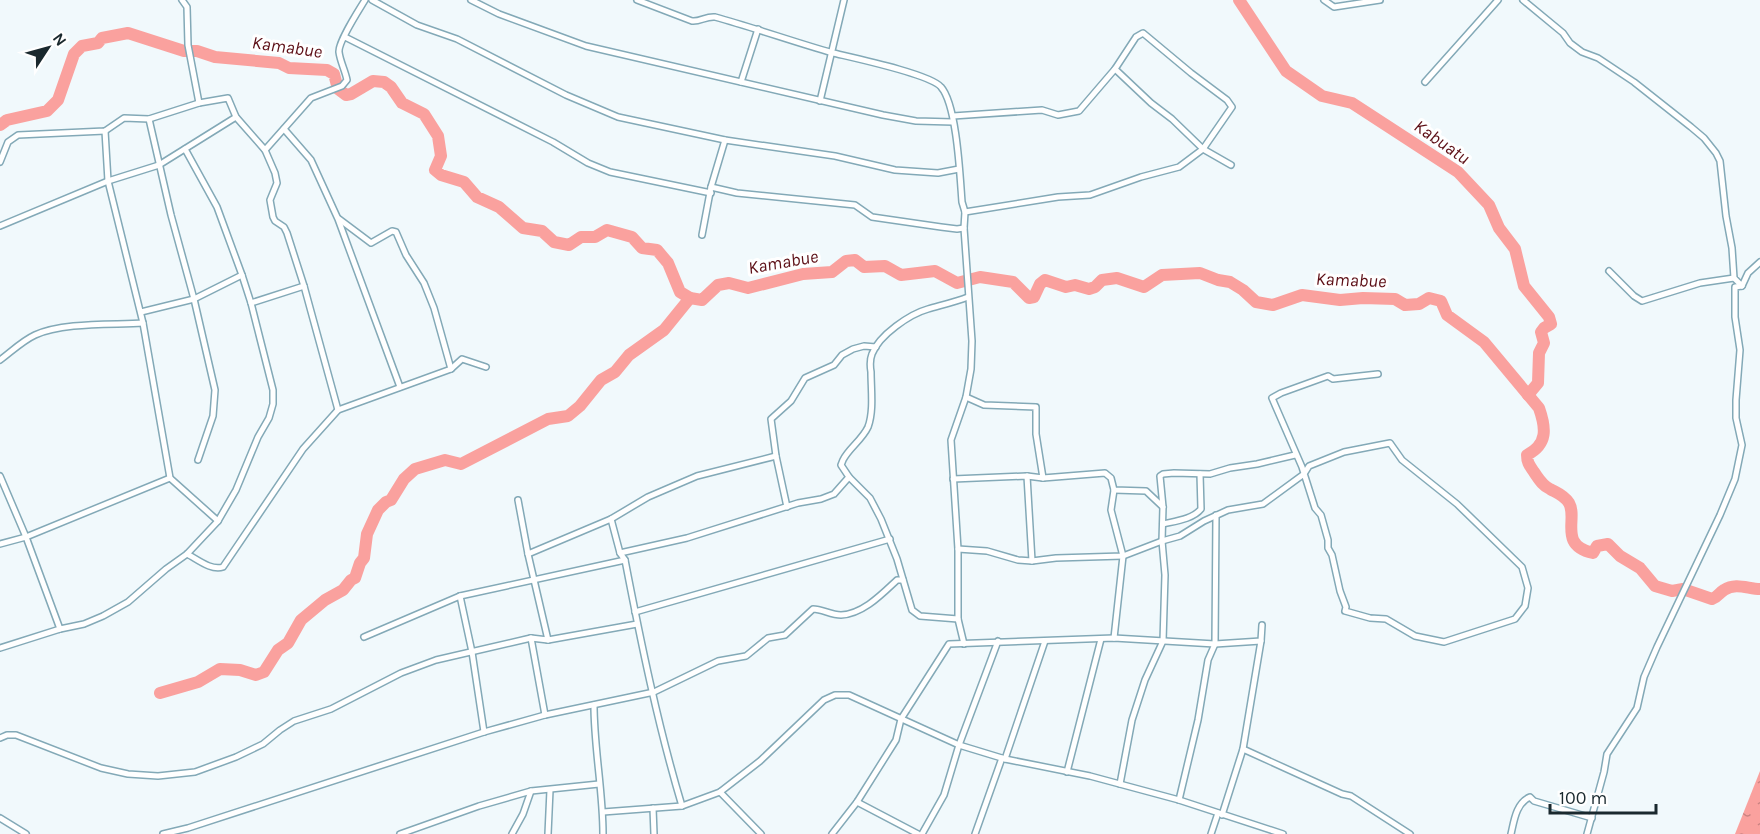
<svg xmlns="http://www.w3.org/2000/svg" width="1760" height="834" font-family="Karla,sans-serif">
  <defs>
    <pattern id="water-ripples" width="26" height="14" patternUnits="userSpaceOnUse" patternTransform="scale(1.5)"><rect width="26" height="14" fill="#faa19e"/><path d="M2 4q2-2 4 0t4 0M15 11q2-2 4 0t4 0" fill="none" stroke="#ca8381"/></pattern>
  </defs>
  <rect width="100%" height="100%" fill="#f1f9fc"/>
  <path fill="url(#water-ripples)" d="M 1760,771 L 1760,834 L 1735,834 Z"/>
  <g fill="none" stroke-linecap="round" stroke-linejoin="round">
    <g stroke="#faa19e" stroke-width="12">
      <path d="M 1239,0 L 1286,71 L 1322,96 L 1352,103 L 1458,172 L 1489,205 L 1499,228 L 1515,249 L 1524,286 L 1549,317 L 1551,324 L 1544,328 L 1541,332 L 1544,343 L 1539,353 L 1538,383 L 1528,395"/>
      <path d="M 0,125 L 7,120 L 47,111 L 58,100 L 74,54 L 82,46 L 98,43 L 102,38 L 128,33 L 184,51 L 197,51 L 215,57 L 279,63 L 289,68 L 327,70 L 334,74 L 338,89 L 346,95 L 351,94 L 373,81 L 384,82 L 391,87 L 402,103 L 424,114 L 438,136 L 441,156 L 435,170 L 441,175 L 464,182 L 477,197 L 499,207 L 523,228 L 542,231 L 554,242 L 569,245 L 581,237 L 595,237 L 607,230 L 632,237 L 642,248 L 657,250 L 668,263 L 680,292 L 690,298 L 702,300 L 718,285 L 729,283 L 748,288 L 803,274 L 832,272 L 846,261 L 855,260 L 864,267 L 885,266 L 901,275 L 935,271 L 957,283 L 980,277 L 1013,282 L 1029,298 L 1034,297 L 1040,284 L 1045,280 L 1066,287 L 1075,285 L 1089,289 L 1095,287 L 1102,280 L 1117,278 L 1144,287 L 1162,275 L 1200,273 L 1218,280 L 1230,282 L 1243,290 L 1256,302 L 1273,305 L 1302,295 L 1340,300 L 1363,298 L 1395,299 L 1405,305 L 1419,304 L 1429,298 L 1441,301 L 1447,315 L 1484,342 L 1539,408 C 1546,428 1548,444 1527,455 C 1527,463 1530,466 1534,472 C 1539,479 1542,485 1550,489 C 1557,493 1564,495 1569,503 C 1578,519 1558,545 1593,553 L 1597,546 L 1608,544 L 1620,556 L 1640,568 L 1655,586 L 1672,591 L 1683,589 L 1712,599 C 1718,597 1719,593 1724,590 C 1736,582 1748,589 1760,589"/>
      <path d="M 160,693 L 198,682 L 220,669 L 240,670 L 256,675 L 264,672 L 278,650 L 288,643 L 301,620 L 325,600 L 343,590 L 351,580 L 355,578 L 360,563 L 364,558 L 367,534 L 378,510 L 386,502 L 391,500 L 404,479 L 415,469 L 445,460 L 461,464 L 548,419 L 568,416 L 580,406 L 601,380 L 615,372 L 629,355 L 664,330 L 690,298"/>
    </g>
    <g stroke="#83a9b7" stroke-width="8">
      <g id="street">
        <path d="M 182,0 L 187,7 L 188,45 L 199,103 L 228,98 L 236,117 L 265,150 L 275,173 L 277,183 L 270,200 L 273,217 L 275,221 L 284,227 L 287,233 L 304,286 L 338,410"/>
        <path d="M 372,0 L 417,25 L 457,39 L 566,95 L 618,117 L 725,140 L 835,156 L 895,170 L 938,173 L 959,169"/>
        <path d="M 471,0 L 499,14 L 586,46 L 883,115 L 916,121 L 953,122"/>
        <path d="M 637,0 L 692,21 C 700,22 706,16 715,17 C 755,28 794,42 833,53 C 854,58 930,74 941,87 C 957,105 960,177 962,202 L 965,212 L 964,228 L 972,341 L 971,369 L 966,397 L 951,440 L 958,549 L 958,619 L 964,644"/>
        <path d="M 1324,0 L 1334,7 L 1380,0"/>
        <path d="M 1523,0 L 1563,33 L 1570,43 L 1582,52 L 1598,58 L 1634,82 L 1691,127 L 1704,138 L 1716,153 L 1720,161 L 1726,216 L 1732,248 L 1734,278 L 1742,286"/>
        <path d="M 345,37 L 553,142 L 588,163 L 610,172 L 711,193"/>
        <path d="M 1115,69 L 1151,103 L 1172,119 L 1203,149 L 1231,165"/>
        <path d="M 741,82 L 758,29"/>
        <path d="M 1425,82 L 1498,0"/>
        <path d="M 820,101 L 844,0"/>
        <path d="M 953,116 L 1042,110 L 1058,115 L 1079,111 L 1115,69 L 1136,37 L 1143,33 L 1191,73 L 1227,100 L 1232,107 L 1203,149 L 1179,167 L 1141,177 L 1090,195 L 1058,197 L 965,212"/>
        <path d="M 149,119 L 171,215 L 194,299 L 215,390 L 213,416 L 198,460"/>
        <path d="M 284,129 L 311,160 L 338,219 L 400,387"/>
        <path d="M 105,131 L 108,181 L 143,323 L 170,478 L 218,521"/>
        <path d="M 265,150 L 311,98 L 342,86 L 347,80 C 345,70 340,61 339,52 C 338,42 359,10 365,0"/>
        <path d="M 0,162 L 8,142 L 18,135 L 105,131 L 124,118 L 149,119 L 199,103"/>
        <path d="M 711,187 L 737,193 L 855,205 L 872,217 L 941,227 L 957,229 L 964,228"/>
        <path d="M 339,219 L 371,243 L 392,231 L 396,232 L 406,255 L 424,283 L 434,308 L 451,369"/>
        <path d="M 0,226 L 108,181 L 159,165 L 236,117"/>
        <path d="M 702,235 L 711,187 L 725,140"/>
        <path d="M 1609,271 L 1634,296 L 1642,301 L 1700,283 L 1734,278"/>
        <path d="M 251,303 L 304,286"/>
        <path d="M 141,312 L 194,299 L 242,275"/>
        <path d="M 0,360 C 11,352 22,341 35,335 C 63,322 112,325 143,323"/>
        <path d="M 966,397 L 984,405 L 1036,407 L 1036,434 L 1043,478"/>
        <path d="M 0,476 L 26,537 L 60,629"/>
        <path d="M 1027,476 L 1032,561"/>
        <path d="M 849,477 L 870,498 L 881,519 L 897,559 L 912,610 L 920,616 L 958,619"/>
        <path d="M 953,479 L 1027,476 L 1043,478 L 1105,473 L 1111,478 L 1114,490 L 1146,491 L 1163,507"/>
        <path d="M 1114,490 L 1111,510 L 1123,556 L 1114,638"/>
        <path d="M 518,500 L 528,554 L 548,640"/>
        <path d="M 787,507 L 776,456 L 771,419 L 791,401 L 805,378 L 834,365 L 842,355 L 853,349 L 864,346 L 876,347"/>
        <path d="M 611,519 L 620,553 L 625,560 C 641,643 658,726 682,806"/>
        <path d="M 1163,524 C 1176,521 1193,519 1201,509 L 1200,474"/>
        <path d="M 0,544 L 26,537 L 170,478"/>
        <path d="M 958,549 L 987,551 L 1018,560 L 1032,561 L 1056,558 L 1123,556 L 1162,541 L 1180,536 L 1204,521 L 1228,510 L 1263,504 L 1304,474 L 1309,466 L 1344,452 L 1390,443 L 1402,460 L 1457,504 L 1522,567 L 1528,588 L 1525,606 L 1515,619 L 1444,642 L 1415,636 L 1386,619 L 1370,618 L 1345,611 L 1346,607 L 1340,591 L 1332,555 L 1328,548 L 1328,540 L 1321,515 L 1315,508 L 1302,467 L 1272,398 L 1281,393 L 1328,376 L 1333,379 L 1378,374"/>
        <path d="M 620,553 L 687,538 L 798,503 L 821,499 L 834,494 L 849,477 L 841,465 L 843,460 C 849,448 862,440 868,427 C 874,411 871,389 871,372 C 870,366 870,359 872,354 C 879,335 910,314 928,309 C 942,305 955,302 968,297"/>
        <path d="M 187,554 C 197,559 211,571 223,567 L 303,449 L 338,410 L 451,369 L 462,359 L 486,367"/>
        <path d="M 528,554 L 611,519 L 648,497 L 697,476 L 776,456"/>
        <path d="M 460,596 L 472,652 L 484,732"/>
        <path d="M 635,612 L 890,539"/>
        <path d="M 364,637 L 460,596 L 625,560"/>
        <path d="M 531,638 L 545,715"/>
        <path d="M 0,648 L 60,629 L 84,624 L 103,616 L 128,602 L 166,569 L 187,554 L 218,521 L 236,490 L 258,437 L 269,418 L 273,404 L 273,390 L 251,303 L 242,275 L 217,207 L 185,149"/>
        <path d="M 594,705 C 594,748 603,791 603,834"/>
        <path d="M 0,738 L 7,735 L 16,735 L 101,768 L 128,774 L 158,776 L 195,772 L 236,757 L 263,744 L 280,730 L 294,721 L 331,709 L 401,673 L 436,660 L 531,638 L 548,640 L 637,624"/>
        <path d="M 1243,749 L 1342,794 L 1351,796 L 1410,834"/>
        <path d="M 1005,759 L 1045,641"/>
        <path d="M 1067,772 L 1101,639"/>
        <path d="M 1120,784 L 1132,720 L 1145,680 L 1163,641 L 1165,575 L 1162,541 L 1163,507 L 1160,476 L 1163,474 L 1174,473 L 1210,474 L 1230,468 L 1257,464 L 1295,455"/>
        <path d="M 720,792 L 761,834"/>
        <path d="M 1179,800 L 1198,720 L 1208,660 L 1215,644 L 1216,515"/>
        <path d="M 857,802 L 918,834"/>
        <path d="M 653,808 L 654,834"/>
        <path d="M 603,812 L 682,806 L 720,792 L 760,761 L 824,700 L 835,695 L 849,695 L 959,745 L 1005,759 L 1090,776 L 1179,800 L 1283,834"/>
        <path d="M 1222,815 L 1243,749 L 1261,641"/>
        <path d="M 0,818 L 26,834"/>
        <path d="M 163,834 L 188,828 L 484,732 L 545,715 L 654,692 L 718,661 L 746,656 L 768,638 L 785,635 L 813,609 C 822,609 831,615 841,615 C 863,614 882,594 897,580 L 903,580"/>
        <path d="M 400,834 L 479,806 L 531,791 L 599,784"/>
        <path d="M 512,834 L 523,814 L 531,791"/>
        <path d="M 548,834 L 550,790"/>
        <path d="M 832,834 L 857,802 L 896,740 L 901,719 L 949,644 L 1114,638 L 1215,644 L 1261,641 L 1262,625"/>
        <path d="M 922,834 L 944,795 L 959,745 L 998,641"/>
        <path d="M 975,834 L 1002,758"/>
        <path d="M 1211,834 L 1218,813"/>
        <path d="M 1511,834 C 1514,821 1516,803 1530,797 L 1534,801 L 1592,818"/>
        <path d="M 1587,834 L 1604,772 L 1607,754 L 1637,708 L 1644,677 L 1657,647 L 1720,515 L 1735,479 L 1742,445 L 1736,418 L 1736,400 L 1740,350 L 1735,317 L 1735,287 L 1742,286 L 1748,273 L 1760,262"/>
      </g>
    </g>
    <use href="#street" stroke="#fff" stroke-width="5"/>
  </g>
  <g text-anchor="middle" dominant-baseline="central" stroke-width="6" stroke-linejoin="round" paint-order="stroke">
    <g font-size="18" font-style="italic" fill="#5c0e15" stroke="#fff">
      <text transform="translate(287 47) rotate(8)">Kamabue</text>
      <text transform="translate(1442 142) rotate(35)">Kabuatu</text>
      <text transform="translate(783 262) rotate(-10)">Kamabue</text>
      <text transform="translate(1351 280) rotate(2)">Kamabue</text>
    </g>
  </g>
  <g transform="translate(48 48) rotate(54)" stroke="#ffffff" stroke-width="4.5" paint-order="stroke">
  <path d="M0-4.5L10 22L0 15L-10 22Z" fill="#1a292e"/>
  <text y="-9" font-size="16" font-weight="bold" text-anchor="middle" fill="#1a292e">N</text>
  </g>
  <path d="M1550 804v9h106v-9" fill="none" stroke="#1a292e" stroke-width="3"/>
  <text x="1559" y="804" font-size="18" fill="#1a292e" stroke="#ffffff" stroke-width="4.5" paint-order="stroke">100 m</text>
</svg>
